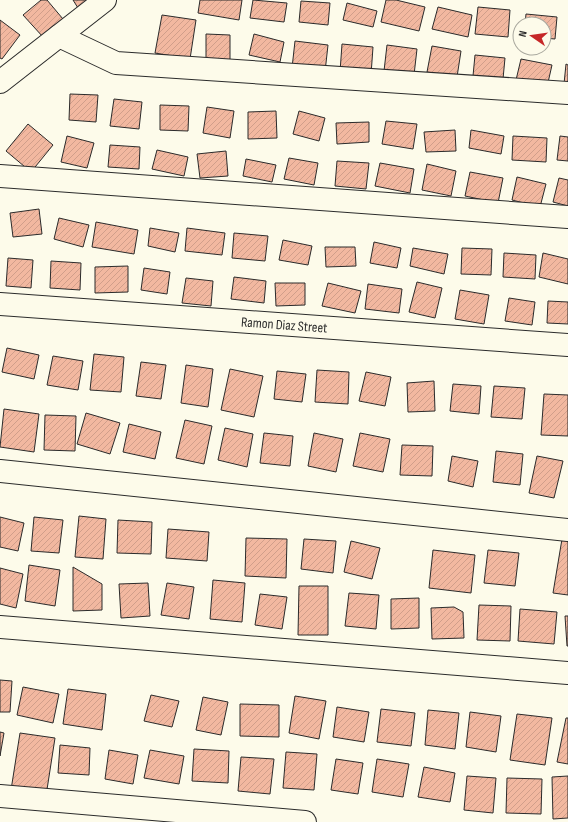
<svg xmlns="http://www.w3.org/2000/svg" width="568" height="822" font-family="'Sofia Sans Condensed',sans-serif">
  <defs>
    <pattern id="building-hatch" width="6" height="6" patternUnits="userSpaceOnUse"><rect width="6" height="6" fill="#f2b8a0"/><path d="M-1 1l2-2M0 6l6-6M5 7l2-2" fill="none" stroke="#d09e8a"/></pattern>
  </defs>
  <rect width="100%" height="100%" fill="#fdfbea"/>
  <g fill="url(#building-hatch)" stroke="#2b2b2b">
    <path d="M 41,0 L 47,0 L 63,19 L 43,37 L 23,15 Z"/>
    <path d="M 73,0 L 88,0 L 78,8 Z"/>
    <path d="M 200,0 L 242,0 L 239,20 L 198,13 Z"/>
    <path d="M 253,0 L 287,3 L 284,22 L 250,18 Z"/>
    <path d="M 386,0 L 396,0 L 425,7 L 419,31 L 381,22 Z"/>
    <path d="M 301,1 L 330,3 L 328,25 L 299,22 Z"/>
    <path d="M 347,3 L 377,11 L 373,27 L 343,20 Z"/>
    <path d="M 438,7 L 472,15 L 468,37 L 432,29 Z"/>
    <path d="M 478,7 L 510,10 L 508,37 L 475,34 Z"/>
    <path d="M 526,14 L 557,17 L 555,39 L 544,38 L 544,24 L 525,24 Z"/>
    <path d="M 162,15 L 196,20 L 190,59 L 155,53 Z"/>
    <path d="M 0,20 L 20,35 L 2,59 L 0,58 Z"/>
    <path d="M 206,34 L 230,35 L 230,61 L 206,61 Z"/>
    <path d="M 254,34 L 284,42 L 280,62 L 249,55 Z"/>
    <path d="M 295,41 L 328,45 L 325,72 L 292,68 Z"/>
    <path d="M 342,44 L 373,47 L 371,75 L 340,72 Z"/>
    <path d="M 387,45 L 417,49 L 414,75 L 384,71 Z"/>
    <path d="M 432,46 L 461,51 L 457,77 L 427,72 Z"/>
    <path d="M 475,55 L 505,58 L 503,79 L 473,76 Z"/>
    <path d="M 521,59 L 552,65 L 547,87 L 516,80 Z"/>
    <path d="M 566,64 L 568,65 L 568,84 L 564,84 Z"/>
    <path d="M 70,94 L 98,95 L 96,122 L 69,120 Z"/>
    <path d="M 114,99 L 142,102 L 139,129 L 110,126 Z"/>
    <path d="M 160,105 L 189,106 L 188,131 L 160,130 Z"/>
    <path d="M 207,107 L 234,111 L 230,138 L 203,133 Z"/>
    <path d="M 276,111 L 277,138 L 248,139 L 248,112 Z"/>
    <path d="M 299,111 L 325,118 L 319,141 L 293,134 Z"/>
    <path d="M 386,121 L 417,124 L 413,149 L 382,144 Z"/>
    <path d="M 369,122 L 369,142 L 337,144 L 336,123 Z"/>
    <path d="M 28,124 L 53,145 L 31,172 L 6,151 Z"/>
    <path d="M 455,130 L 456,151 L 426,152 L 424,132 Z"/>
    <path d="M 471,130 L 504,136 L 501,154 L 469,148 Z"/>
    <path d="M 67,136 L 94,143 L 87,168 L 61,162 Z"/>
    <path d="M 513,136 L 547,138 L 546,162 L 512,160 Z"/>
    <path d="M 560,136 L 568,137 L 568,161 L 557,160 Z"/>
    <path d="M 110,145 L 140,147 L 139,169 L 108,167 Z"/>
    <path d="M 157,150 L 188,157 L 184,176 L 152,169 Z"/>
    <path d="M 226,151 L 228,176 L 200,178 L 197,154 Z"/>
    <path d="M 289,158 L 318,163 L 314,185 L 284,179 Z"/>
    <path d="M 246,159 L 276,165 L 272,182 L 243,176 Z"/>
    <path d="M 337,161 L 369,163 L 366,189 L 335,186 Z"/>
    <path d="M 380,163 L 414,169 L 410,193 L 375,186 Z"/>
    <path d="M 427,164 L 456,171 L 451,196 L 422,190 Z"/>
    <path d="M 470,172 L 503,178 L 498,203 L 465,196 Z"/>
    <path d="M 517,177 L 546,184 L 540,207 L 512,200 Z"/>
    <path d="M 559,178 L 568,180 L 568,206 L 553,202 Z"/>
    <path d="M 39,209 L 42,234 L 13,237 L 10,213 Z"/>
    <path d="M 59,218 L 89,225 L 83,247 L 54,239 Z"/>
    <path d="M 96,222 L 138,230 L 134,254 L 92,247 Z"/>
    <path d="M 150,228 L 179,233 L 175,252 L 148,246 Z"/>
    <path d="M 187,228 L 225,233 L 222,255 L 185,251 Z"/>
    <path d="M 234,233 L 268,236 L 265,261 L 232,258 Z"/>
    <path d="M 283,240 L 312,246 L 308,265 L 279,260 Z"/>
    <path d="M 374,242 L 401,248 L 397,268 L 370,263 Z"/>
    <path d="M 325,247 L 355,247 L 356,266 L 326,267 Z"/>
    <path d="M 413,248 L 448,254 L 444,274 L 410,266 Z"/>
    <path d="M 462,248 L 492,249 L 491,275 L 461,274 Z"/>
    <path d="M 504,253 L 536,255 L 535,279 L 503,277 Z"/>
    <path d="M 543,253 L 568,259 L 568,284 L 539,277 Z"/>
    <path d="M 8,258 L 33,260 L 31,288 L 6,286 Z"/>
    <path d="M 51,261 L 81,263 L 80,290 L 50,288 Z"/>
    <path d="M 128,266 L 128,292 L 95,293 L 95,267 Z"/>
    <path d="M 144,268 L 170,272 L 167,294 L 141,290 Z"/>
    <path d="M 234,277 L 266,281 L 264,303 L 231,299 Z"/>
    <path d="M 186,278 L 213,281 L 211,306 L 182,303 Z"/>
    <path d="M 417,282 L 442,288 L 435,318 L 409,312 Z"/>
    <path d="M 275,283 L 305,283 L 305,305 L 276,306 Z"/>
    <path d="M 328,283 L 361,291 L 355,313 L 322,306 Z"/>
    <path d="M 368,284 L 402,289 L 399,313 L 365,309 Z"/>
    <path d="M 460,290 L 489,295 L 484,324 L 455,319 Z"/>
    <path d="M 509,298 L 535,302 L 532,325 L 505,321 Z"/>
    <path d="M 548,301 L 568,302 L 568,324 L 547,323 Z"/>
    <path d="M 7,348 L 39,355 L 34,379 L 2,372 Z"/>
    <path d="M 94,354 L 124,357 L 121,392 L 90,390 Z"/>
    <path d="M 53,356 L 83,361 L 78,390 L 47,385 Z"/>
    <path d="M 141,362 L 166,365 L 161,399 L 136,396 Z"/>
    <path d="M 186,365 L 213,369 L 208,407 L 181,403 Z"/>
    <path d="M 230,369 L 263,376 L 254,417 L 221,410 Z"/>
    <path d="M 317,370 L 349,372 L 348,404 L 315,402 Z"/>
    <path d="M 277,371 L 306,374 L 302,402 L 274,399 Z"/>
    <path d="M 366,372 L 391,377 L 385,406 L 359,401 Z"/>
    <path d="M 434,381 L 435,411 L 408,412 L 407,383 Z"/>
    <path d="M 453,384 L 481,386 L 479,414 L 450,411 Z"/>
    <path d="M 494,386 L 525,388 L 522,419 L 491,417 Z"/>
    <path d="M 544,394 L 568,395 L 568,436 L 541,435 Z"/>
    <path d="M 4,409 L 39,414 L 34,452 L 0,447 Z"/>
    <path d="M 86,413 L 120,423 L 110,454 L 77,444 Z"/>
    <path d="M 45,415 L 76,416 L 75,451 L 44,450 Z"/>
    <path d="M 185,420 L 212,426 L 204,464 L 176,458 Z"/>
    <path d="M 129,424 L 161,432 L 155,459 L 123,452 Z"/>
    <path d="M 225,428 L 253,434 L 247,467 L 218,460 Z"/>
    <path d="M 264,433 L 293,436 L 290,466 L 260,463 Z"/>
    <path d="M 314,433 L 343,439 L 336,472 L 308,466 Z"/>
    <path d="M 360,433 L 390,439 L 383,472 L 353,466 Z"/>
    <path d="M 402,445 L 433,446 L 432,476 L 400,475 Z"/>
    <path d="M 496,451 L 523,454 L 520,485 L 493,482 Z"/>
    <path d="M 452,456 L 478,461 L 473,487 L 448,481 Z"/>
    <path d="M 537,456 L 563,461 L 554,498 L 529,493 Z"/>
    <path d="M 79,516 L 106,519 L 103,559 L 75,557 Z"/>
    <path d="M 0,517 L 24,523 L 18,551 L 0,547 Z"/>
    <path d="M 34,517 L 63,520 L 59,553 L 31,551 Z"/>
    <path d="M 118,520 L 152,522 L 151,554 L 117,553 Z"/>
    <path d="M 168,529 L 209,532 L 207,561 L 166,558 Z"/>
    <path d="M 246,538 L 287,539 L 286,578 L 245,576 Z"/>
    <path d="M 304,539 L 336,541 L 333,573 L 301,569 Z"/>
    <path d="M 562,539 L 568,540 L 568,595 L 553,593 Z"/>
    <path d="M 351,541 L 380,548 L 372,579 L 344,572 Z"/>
    <path d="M 433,550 L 475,555 L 471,593 L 429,588 Z"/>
    <path d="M 488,550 L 519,553 L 515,586 L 484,583 Z"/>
    <path d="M 29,565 L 60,570 L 55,606 L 25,601 Z"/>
    <path d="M 73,567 L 102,584 L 102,610 L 73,611 Z"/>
    <path d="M 0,568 L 23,574 L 16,608 L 0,604 Z"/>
    <path d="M 213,580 L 245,583 L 242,622 L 210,619 Z"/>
    <path d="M 148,583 L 150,616 L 121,618 L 119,584 Z"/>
    <path d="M 167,583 L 194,587 L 189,619 L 161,615 Z"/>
    <path d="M 299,586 L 328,586 L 328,635 L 298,635 Z"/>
    <path d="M 349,593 L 379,595 L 376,629 L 345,626 Z"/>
    <path d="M 260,594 L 287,597 L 282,629 L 255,625 Z"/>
    <path d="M 419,598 L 419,628 L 391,629 L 391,599 Z"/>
    <path d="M 479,605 L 511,606 L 510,641 L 477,640 Z"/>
    <path d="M 454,607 L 463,612 L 464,638 L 432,639 L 431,608 Z"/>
    <path d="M 520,609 L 557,612 L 554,644 L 518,641 Z"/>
    <path d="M 565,616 L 568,616 L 568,646 L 567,646 Z"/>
    <path d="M 0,680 L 12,681 L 10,712 L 0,712 Z"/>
    <path d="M 23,687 L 59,694 L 53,723 L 17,715 Z"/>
    <path d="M 68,689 L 106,694 L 102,730 L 63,724 Z"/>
    <path d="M 151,695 L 179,701 L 172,727 L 144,721 Z"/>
    <path d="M 295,696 L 326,701 L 319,739 L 289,733 Z"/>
    <path d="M 203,697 L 228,702 L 221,735 L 196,730 Z"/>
    <path d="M 240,704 L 279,705 L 279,737 L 240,736 Z"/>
    <path d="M 337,707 L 369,712 L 364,742 L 333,737 Z"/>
    <path d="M 381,709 L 415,713 L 411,746 L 377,742 Z"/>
    <path d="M 428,710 L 459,713 L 455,749 L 425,745 Z"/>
    <path d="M 470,712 L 501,716 L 496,752 L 466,747 Z"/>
    <path d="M 517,714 L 552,718 L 545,765 L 510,760 Z"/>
    <path d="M 566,718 L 568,718 L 568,764 L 557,762 Z"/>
    <path d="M 0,732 L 4,733 L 0,756 Z"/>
    <path d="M 20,733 L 55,738 L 46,796 L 11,790 Z"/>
    <path d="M 60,745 L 90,748 L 89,775 L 58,773 Z"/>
    <path d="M 194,749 L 229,751 L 228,783 L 192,781 Z"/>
    <path d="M 109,750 L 138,755 L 133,784 L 105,779 Z"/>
    <path d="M 150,750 L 184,756 L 179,784 L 144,778 Z"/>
    <path d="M 286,752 L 317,754 L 314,790 L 283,788 Z"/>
    <path d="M 241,757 L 274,759 L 270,794 L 238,791 Z"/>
    <path d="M 336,759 L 363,763 L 358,794 L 331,790 Z"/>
    <path d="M 377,759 L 409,764 L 403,797 L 372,792 Z"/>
    <path d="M 424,767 L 455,773 L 450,802 L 418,797 Z"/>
    <path d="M 467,776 L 496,778 L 493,813 L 464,810 Z"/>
    <path d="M 568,776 L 568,818 L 553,819 L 552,777 Z"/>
    <path d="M 507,778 L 542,779 L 541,814 L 506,813 Z"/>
  </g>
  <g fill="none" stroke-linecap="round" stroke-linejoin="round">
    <g stroke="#2b2b2b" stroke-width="24">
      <g id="minor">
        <path d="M 59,36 L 116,63 L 568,93"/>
        <path d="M 0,82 L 105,0"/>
        <path d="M 0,176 L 568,217"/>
        <path d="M 0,471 L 568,530"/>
        <path d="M 0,627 L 568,673"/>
        <path d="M 0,796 L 305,822"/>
      </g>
    </g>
    <g stroke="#2b2b2b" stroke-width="24">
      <g id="tertiary">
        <path id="s1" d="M 0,304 L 568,345"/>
      </g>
    </g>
    <use href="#minor" stroke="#fdfbea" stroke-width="22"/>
    <use href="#tertiary" stroke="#fdfbea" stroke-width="22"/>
  </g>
  <g text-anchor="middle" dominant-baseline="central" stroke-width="3" stroke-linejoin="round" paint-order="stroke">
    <g font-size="14" fill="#2b2b2b" stroke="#fdfbea">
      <text stroke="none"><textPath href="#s1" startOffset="285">Ramon Diaz Street</textPath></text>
    </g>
  </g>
  <g transform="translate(532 36) rotate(283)"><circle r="19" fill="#fdfbea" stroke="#a9a89e"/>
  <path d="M0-3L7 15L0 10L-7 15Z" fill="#c62828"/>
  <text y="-6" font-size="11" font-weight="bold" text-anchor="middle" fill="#2b2b2b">N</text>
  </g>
</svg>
